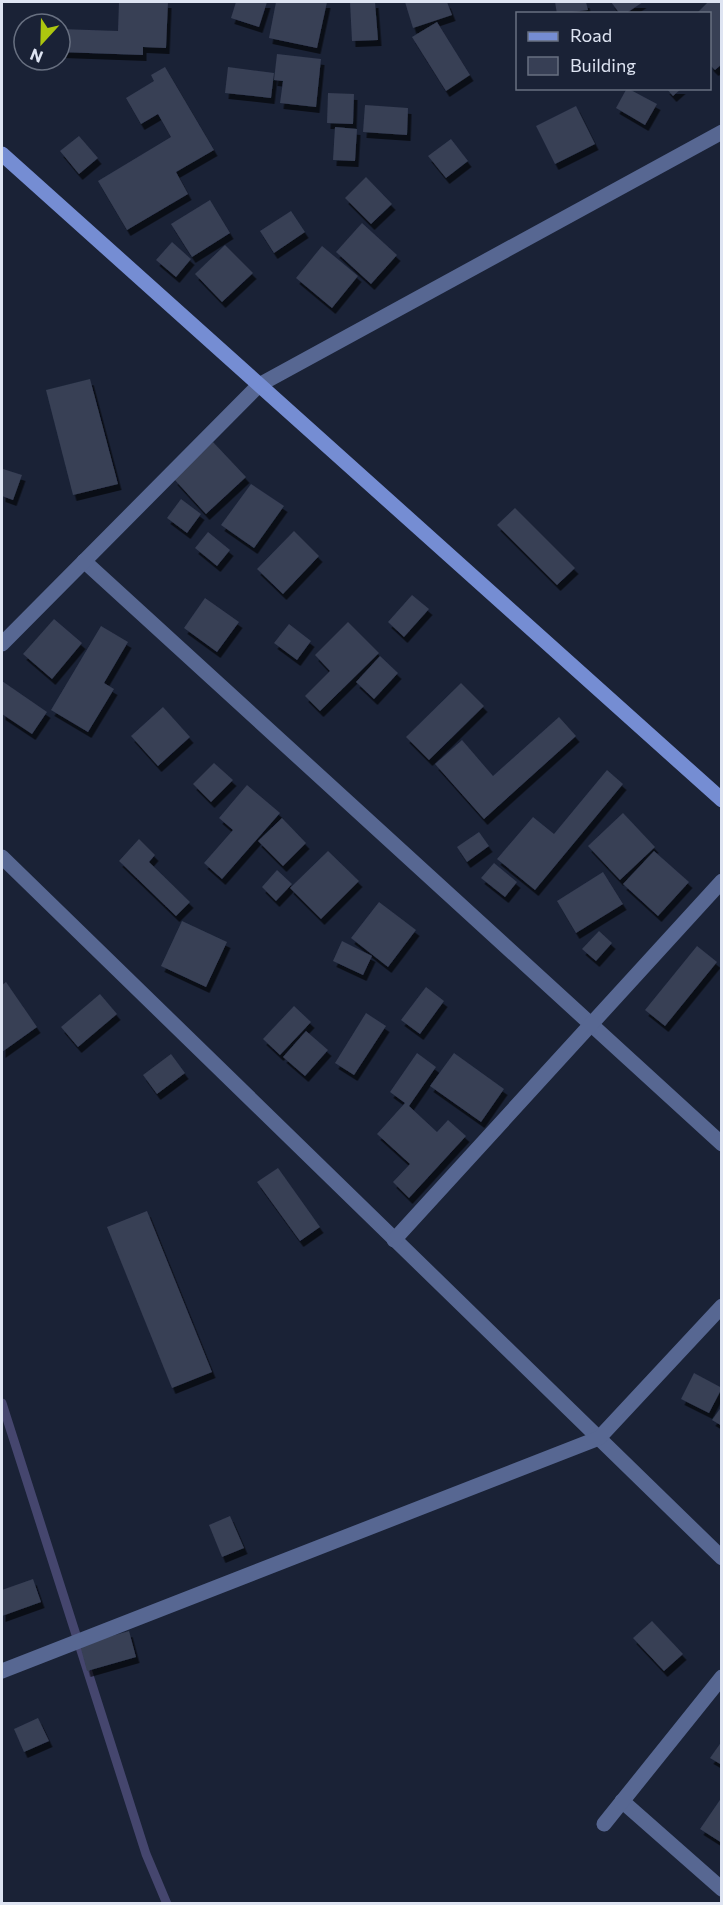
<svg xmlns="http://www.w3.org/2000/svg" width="723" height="1905" font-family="Commissioner,sans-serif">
  <defs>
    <filter id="shadow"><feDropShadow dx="3.5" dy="6" stdDeviation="0" flood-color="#0009"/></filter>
  </defs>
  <rect width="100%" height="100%" fill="#1a2236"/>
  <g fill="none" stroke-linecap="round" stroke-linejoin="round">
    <path stroke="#45466e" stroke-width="9" d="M 2,1403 L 146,1854 L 167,1904"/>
  </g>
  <g fill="#373f55" filter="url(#shadow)">
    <path d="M 119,2 L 168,2 L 166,48 L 143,47 L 143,55 L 60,52 L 60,29 L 118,31 Z"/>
    <path d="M 236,2 L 267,2 L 259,27 L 231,18 Z"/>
    <path d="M 276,2 L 327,2 L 317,48 L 269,38 Z"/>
    <path d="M 350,2 L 375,2 L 378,40 L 352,41 Z"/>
    <path d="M 405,2 L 447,2 L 452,15 L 413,28 Z"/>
    <path d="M 555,2 L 586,2 L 588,10 L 557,14 Z"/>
    <path d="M 611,2 L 643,2 L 625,14 L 620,14 Z"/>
    <path d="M 708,2 L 722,2 L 722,64 L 715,70 L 710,65 L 710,14 L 696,14 Z"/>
    <path d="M 437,22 L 470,75 L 446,91 L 412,37 Z"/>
    <path d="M 277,54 L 321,59 L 316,107 L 280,103 L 283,81 L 274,80 Z"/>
    <path d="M 165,67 L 214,150 L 176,172 L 188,194 L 127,230 L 98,181 L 171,137 L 158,114 L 141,124 L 126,98 L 154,81 L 151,75 Z"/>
    <path d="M 228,67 L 274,73 L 271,98 L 225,93 Z"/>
    <path d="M 627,88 L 657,104 L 645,125 L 616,108 Z"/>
    <path d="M 666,88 L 682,88 L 673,96 Z"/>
    <path d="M 328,93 L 354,94 L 353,124 L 327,123 Z"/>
    <path d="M 365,105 L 408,108 L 407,135 L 363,132 Z"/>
    <path d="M 576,106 L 595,144 L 555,164 L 536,126 Z"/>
    <path d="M 335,127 L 357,129 L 355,161 L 333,160 Z"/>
    <path d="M 79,136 L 98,158 L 79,174 L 60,151 Z"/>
    <path d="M 451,139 L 468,161 L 446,178 L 428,156 Z"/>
    <path d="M 366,177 L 392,204 L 371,224 L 345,198 Z"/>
    <path d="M 210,200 L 230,233 L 192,257 L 171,224 Z"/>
    <path d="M 291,211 L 305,232 L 274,253 L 260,231 Z"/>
    <path d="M 362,223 L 397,255 L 371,284 L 336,252 Z"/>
    <path d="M 172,242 L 191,259 L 176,277 L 156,260 Z"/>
    <path d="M 225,245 L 253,273 L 222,302 L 195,274 Z"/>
    <path d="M 322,246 L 358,276 L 332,308 L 296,278 Z"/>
    <path d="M 90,379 L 118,484 L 73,495 L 46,390 Z"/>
    <path d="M 213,442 L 246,477 L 206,514 L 174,479 Z"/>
    <path d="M 3,469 L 22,475 L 13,500 L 2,496 L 2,473 Z"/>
    <path d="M 251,484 L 284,506 L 254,548 L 221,525 Z"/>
    <path d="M 181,499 L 201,514 L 187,533 L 167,518 Z"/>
    <path d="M 515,508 L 575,568 L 557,585 L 497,525 Z"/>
    <path d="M 294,531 L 319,556 L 283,594 L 257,569 Z"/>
    <path d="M 208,532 L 230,550 L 217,566 L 195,548 Z"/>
    <path d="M 412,595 L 429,609 L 404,637 L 388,622 Z"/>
    <path d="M 205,598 L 239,622 L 217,652 L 184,628 Z"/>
    <path d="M 54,619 L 82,643 L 52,679 L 23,654 Z"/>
    <path d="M 348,622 L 379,653 L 320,711 L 305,696 L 330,671 L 315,655 Z"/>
    <path d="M 289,624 L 311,641 L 297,660 L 274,643 Z"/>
    <path d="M 101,626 L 128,642 L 104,683 L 114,689 L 88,732 L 51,710 Z"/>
    <path d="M 380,656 L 398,673 L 374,699 L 356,682 Z"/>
    <path d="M 2,681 L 47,712 L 32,734 L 2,714 Z"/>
    <path d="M 461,683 L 484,706 L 429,760 L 406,737 Z"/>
    <path d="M 163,707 L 190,737 L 158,766 L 131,736 Z"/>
    <path d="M 559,717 L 576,736 L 484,819 L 435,764 L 462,740 L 493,776 Z"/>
    <path d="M 214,763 L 233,780 L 211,802 L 193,784 Z"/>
    <path d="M 607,770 L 623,784 L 535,890 L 497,859 L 533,817 L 554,834 Z"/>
    <path d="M 247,785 L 280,813 L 222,879 L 204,863 L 233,830 L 219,818 Z"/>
    <path d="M 623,813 L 655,847 L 620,880 L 588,846 Z"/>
    <path d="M 282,818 L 306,843 L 283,866 L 258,841 Z"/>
    <path d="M 479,832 L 489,846 L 467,862 L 457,847 Z"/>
    <path d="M 139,839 L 155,855 L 149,862 L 190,902 L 176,916 L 119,861 Z"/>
    <path d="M 328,851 L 359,881 L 321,919 L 290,888 Z"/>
    <path d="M 654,851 L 689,882 L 658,916 L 623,884 Z"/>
    <path d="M 494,863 L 517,882 L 505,897 L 481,878 Z"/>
    <path d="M 277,870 L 292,884 L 276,901 L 262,887 Z"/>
    <path d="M 603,872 L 623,904 L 576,933 L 557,901 Z"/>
    <path d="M 379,902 L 416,930 L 388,967 L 351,938 Z"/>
    <path d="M 182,921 L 227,942 L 206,987 L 161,966 Z"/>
    <path d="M 599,931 L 612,943 L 596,961 L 582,949 Z"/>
    <path d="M 342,941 L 372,956 L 363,975 L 333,961 Z"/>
    <path d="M 697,946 L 717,962 L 665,1026 L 645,1010 Z"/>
    <path d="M 6,982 L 37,1027 L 2,1052 L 2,985 Z"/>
    <path d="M 426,987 L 444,1001 L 420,1034 L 401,1020 Z"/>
    <path d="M 100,994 L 117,1014 L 78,1047 L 61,1027 Z"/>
    <path d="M 294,1006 L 311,1022 L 280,1055 L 263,1039 Z"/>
    <path d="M 366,1013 L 386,1026 L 354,1075 L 335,1063 Z"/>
    <path d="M 306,1031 L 328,1050 L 305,1076 L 283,1057 Z"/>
    <path d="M 417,1053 L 436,1067 L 409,1106 L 437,1132 L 448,1120 L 466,1136 L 409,1198 L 393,1182 L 410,1164 L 377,1134 L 405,1103 L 390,1092 Z"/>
    <path d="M 454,1053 L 504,1089 L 481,1122 L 430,1086 Z"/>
    <path d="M 171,1054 L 185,1073 L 157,1094 L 143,1075 Z"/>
    <path d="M 278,1168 L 320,1227 L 300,1241 L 257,1182 Z"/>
    <path d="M 147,1211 L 212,1372 L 172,1388 L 107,1227 Z"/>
    <path d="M 694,1373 L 722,1388 L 709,1413 L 681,1399 Z"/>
    <path d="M 722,1406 L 722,1426 L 712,1420 Z"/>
    <path d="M 230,1516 L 244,1548 L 222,1557 L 209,1525 Z"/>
    <path d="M 33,1579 L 41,1602 L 2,1616 L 2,1590 Z"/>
    <path d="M 652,1621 L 683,1654 L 664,1671 L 633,1638 Z"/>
    <path d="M 129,1631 L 136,1657 L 87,1671 L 80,1645 Z"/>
    <path d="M 38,1718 L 49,1741 L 24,1752 L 14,1729 Z"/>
    <path d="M 722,1741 L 722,1765 L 710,1758 Z"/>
    <path d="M 722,1797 L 722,1843 L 700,1829 Z"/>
  </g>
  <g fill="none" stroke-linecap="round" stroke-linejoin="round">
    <g stroke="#576792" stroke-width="15">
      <path d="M 84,561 L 722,1144"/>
      <path d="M 2,644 L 259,385 L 722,132"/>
      <path d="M 2,857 L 722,1558"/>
      <path d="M 394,1240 L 722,881"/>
      <path d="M 2,1671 L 599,1438 L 722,1306"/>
      <path d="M 622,1801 L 722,1889"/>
      <path d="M 604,1824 L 722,1677"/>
    </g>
    <path stroke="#758dd3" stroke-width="15" d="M 2,154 L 722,800"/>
  </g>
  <rect width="723" height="1905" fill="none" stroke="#dee4f2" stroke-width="6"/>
  <rect x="516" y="12" width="195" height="78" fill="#1a2236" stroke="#687081" stroke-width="1.5"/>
  <rect x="528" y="32" width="30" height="9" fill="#758dd3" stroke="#687081" stroke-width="1.5"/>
  <text x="570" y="42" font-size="18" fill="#dee4f2">Road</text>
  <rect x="528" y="57" width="30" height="18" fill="#373f55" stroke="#687081" stroke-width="1.5"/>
  <text x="570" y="72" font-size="18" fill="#dee4f2">Building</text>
  <g transform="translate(42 42) rotate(202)"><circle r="28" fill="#1a2236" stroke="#687081" stroke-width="1.5"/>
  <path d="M0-4.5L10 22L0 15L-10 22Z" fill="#adc60f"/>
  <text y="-9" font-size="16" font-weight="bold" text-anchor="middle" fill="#dee4f2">N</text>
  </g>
</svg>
